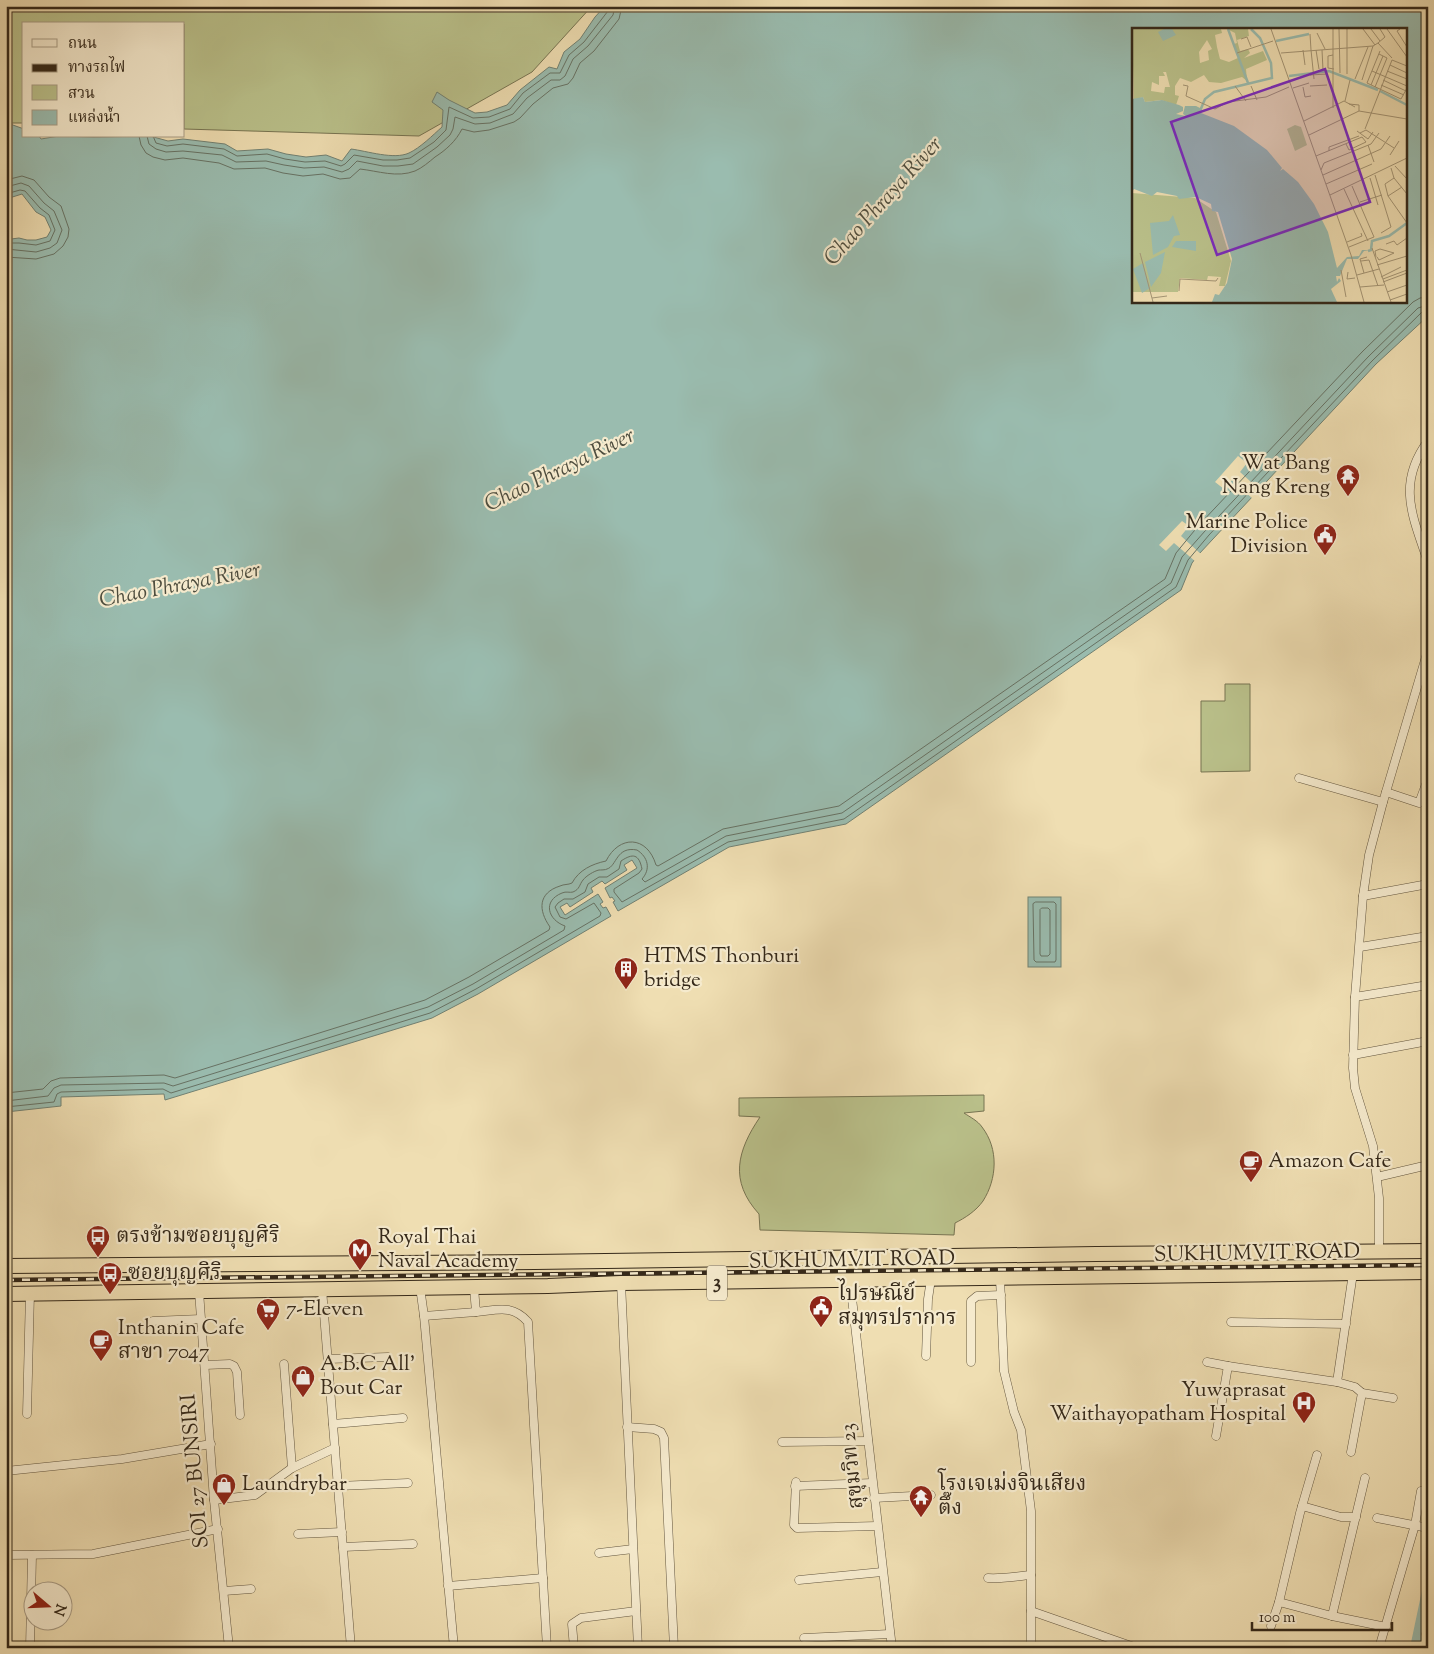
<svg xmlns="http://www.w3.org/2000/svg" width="1434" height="1654" font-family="'Sorts Mill Goudy','Noto Serif Thai',serif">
  <rect width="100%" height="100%" fill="#efdeb2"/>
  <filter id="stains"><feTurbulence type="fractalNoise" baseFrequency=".004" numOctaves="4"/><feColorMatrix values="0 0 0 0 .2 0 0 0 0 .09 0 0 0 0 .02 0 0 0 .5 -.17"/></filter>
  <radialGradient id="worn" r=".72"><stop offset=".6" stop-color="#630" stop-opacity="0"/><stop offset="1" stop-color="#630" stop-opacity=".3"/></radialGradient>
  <g fill="#bac18b" stroke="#777452">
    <path d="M 6,6 L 592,6 L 532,72 L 419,136 L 184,129 L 184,24 L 24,24 L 24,123 L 6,123 Z"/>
    <path d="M 1225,684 L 1250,684 L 1250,771 L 1201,772 L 1201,701 L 1225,701 Z"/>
    <path d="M 984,1095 L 984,1111 L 964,1113 C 970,1117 978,1121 982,1127 C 999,1149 997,1179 983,1201 C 976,1211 965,1218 955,1223 L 954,1235 L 760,1230 L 759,1214 C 729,1181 737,1151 760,1117 L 739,1116 L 739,1098 Z"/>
  </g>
  <g fill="#9abcaf" stroke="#718173" fill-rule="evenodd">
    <path d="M 605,6 L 1428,6 L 1428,316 L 1376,364 L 1199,554 L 1192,563 L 1181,590 L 846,824 L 729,847 L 618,911 L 613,902 L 615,901 L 612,897 L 610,898 L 605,888 L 637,868 L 632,860 L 624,865 L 627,870 L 605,884 L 602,881 L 591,888 L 593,892 L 570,907 L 567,903 L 560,907 L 565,915 L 598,894 L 603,902 L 600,904 L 603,908 L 606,907 L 611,916 L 478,994 L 432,1018 L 165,1100 L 164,1094 L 61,1097 L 61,1106 L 6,1112 L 6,236 L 11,239 L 19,238 L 27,240 L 36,240 L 47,237 L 51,230 L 45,217 L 36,212 L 22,194 L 6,199 L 6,128 L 10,124 L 24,129 L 24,136 L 39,136 L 41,139 L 59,136 L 94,137 L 150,136 L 168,141 L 183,139 L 225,144 L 237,151 L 268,149 L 286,154 L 306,157 L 326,155 L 342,161 L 351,149 C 367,151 394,160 409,153 C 420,148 433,135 442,127 L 443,110 L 432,102 L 437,92 L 449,100 L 475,113 L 487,112 L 507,105 L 520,90 L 549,67 L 557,69 L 564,52 L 580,39 L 595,17 ZM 1133,29 L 1405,29 L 1405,301 L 1133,301 Z"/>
    <rect x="1028" y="897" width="33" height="70"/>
  </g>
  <g fill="#efdeb2">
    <path d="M 1238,456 L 1247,463 L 1240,472 L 1261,491 L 1253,499 L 1232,480 L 1224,489 L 1215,482 Z"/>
    <path d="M 1182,521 L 1189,526 L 1181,536 L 1202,555 L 1196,562 L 1174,543 L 1166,551 L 1159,545 Z"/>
  </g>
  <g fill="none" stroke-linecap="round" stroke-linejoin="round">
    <g stroke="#677264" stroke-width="1">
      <path d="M 139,136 L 141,145 L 146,153 L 153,157 L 165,160 L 183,158 L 219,163 L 234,169 L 265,168 L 283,173 L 303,176 L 323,174 L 340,179 L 350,178 L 360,169 C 378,171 397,178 415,171 C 422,168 429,162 435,157 C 446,150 456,141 462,129 L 474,132 L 489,130 L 514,122 L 520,118 L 533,104 L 553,88 L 568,84 L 573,78 L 580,63 L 594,51 L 619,19 L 622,6"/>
      <path d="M 147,136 L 149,144 L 156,149 L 166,152 L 183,151 L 222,155 L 236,162 L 266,161 L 284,165 L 304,168 L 324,167 L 342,172 L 349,169 L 357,161 L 383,166 L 398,166 L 413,164 L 437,147 L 450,135 L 453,129 L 455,117 L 475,124 L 490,123 L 513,114 L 527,98 L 551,80 L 560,80 L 565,76 L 573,59 L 588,46 L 613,15 L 615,6"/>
      <path d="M 153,136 L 156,143 L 167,146 L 183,144 L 224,149 L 237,156 L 267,154 L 285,159 L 305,162 L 325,161 L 341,166 L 345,164 L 354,155 L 383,160 L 397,160 L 410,158 L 434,142 L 446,130 L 449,107 L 473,118 L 489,117 L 510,109 L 523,93 L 550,73 L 560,73 L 569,55 L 584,42 L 608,11 L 609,6"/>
      <path d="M 6,180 L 22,176 L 34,180 L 49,197 L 61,206 L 69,229 L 68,237 L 63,246 L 54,254 L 36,259 L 6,257"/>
      <path d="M 6,187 L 21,183 L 29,186 L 44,203 L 54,211 L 62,230 L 57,243 L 50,248 L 36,252 L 6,249"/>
      <path d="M 6,194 L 20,190 L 25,191 L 40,208 L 49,215 L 55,230 L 50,241 L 36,245 L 19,243 L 10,243 L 6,242"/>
      <path d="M 1036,902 L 1054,902 L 1056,904 L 1056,960 L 1055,962 L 1036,962 L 1034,960 L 1033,904 Z"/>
      <path d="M 1042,908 L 1048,908 L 1050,910 L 1050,954 L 1048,956 L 1041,956 L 1040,954 L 1040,910 Z"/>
      <path d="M 6,1093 L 43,1089 L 51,1081 L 60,1078 L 164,1075 L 175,1078 L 425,1000 L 469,977 L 549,930 L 550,927 C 538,910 538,893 560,886 C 564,884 568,885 572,883 C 579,870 592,864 606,861 C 619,835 647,835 656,865 L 658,866 L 723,829 L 839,806 L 1165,579 L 1176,553 L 1199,525 L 1362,352 L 1413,302 L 1420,298 L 1428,297"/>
      <path d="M 6,1101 L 48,1096 L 54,1088 L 61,1085 L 164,1083 L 173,1086 L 428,1007 L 473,984 L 564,930 L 565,926 C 548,920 542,901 562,893 C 566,891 570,893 573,892 C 580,889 579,885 583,880 C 586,876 594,871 599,870 C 600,870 606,870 607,869 C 617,866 616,846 637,850 C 648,857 651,869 642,879 L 645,882 L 726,836 L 842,813 L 1171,583 L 1182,557 L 1205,531 L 1368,357 L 1418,308 L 1428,305"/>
      <path d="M 6,1107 L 54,1102 L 57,1094 L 61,1092 L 163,1089 L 171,1093 L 430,1013 L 476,989 L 600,916 L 601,913 L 594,903 L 566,919 L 560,917 L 555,907 L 558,903 L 564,899 L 573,899 L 585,892 L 588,884 L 599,877 L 607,877 L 619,869 L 621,861 C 633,853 639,854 642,869 L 639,873 L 614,889 L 614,892 L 622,902 L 728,842 L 844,819 L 1176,587 L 1188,560 L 1209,535 L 1372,361 L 1422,312 L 1428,311"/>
    </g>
    <path stroke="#9abcaf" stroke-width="10" d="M 1415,1648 L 1428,1586"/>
    <g stroke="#63563f" stroke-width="9">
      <g id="minor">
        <path d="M 1428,441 C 1396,484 1413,517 1428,562"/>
        <path d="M 1299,778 L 1383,802"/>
        <path d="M 1386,792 L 1419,803 L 1428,779"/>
        <path d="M 1363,896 L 1428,884"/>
        <path d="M 1360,947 L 1428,936"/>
        <path d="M 1355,997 L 1428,985"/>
        <path d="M 1353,1055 L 1428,1041"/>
        <path d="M 1377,1177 L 1428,1165"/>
        <path d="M 1379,1252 L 1379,1198 L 1373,1146 L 1355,1088 L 1353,1068 L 1355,997 L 1363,896 L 1369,855 L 1383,802 L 1428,650"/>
        <path d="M 1000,1278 L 1004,1371 L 1014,1412 L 1021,1430 L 1031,1511 L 1031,1648"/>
        <path d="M 850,1281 L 892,1648"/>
        <path d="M 621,1283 L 638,1648"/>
        <path d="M 420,1287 L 424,1316 L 454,1648"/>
        <path d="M 474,1288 L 476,1312 C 498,1310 512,1304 528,1322 L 547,1648"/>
        <path d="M 322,1289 L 351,1648"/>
        <path d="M 199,1291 L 214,1500 L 229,1648"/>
        <path d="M 424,1316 L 476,1312"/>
        <path d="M 153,1321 L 201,1319"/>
        <path d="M 1231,1322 L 1346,1324"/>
        <path d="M 926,1356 L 928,1299 L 931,1279"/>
        <path d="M 328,1359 L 388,1357"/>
        <path d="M 971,1362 L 971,1301 L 977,1296 L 1001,1295"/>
        <path d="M 1207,1362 L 1228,1366"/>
        <path d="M 284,1364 L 292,1468"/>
        <path d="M 205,1365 L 230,1364 L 234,1366 L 237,1372 L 240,1415"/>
        <path d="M 1362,1393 L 1393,1398"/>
        <path d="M 27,1414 L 30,1293"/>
        <path d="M 333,1424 L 403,1418"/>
        <path d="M 627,1427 L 654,1429 L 661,1432 L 664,1438 L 674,1648"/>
        <path d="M 1216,1436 L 1228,1366 L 1337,1382"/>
        <path d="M 782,1442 L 868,1441"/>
        <path d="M 1351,1452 L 1362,1393 L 1355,1387 L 1337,1382 L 1353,1273"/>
        <path d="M 6,1471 L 122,1459 L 211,1444"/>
        <path d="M 796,1482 L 794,1525 L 797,1528 L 877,1526"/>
        <path d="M 338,1486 L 408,1483"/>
        <path d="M 795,1486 L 872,1483"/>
        <path d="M 874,1498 L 931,1495"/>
        <path d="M 214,1500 L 255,1495 L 292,1468 L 335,1448"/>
        <path d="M 1302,1506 L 1341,1517 L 1356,1517"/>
        <path d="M 1377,1518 L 1428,1528"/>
        <path d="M 298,1534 L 342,1532"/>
        <path d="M 343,1547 L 413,1544"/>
        <path d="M 599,1553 L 633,1549"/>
        <path d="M 6,1555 L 93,1554 L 218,1529"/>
        <path d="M 988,1578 C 1003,1579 1017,1576 1031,1575"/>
        <path d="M 799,1580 L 882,1572"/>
        <path d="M 448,1586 L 543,1578"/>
        <path d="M 224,1591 L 251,1589"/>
        <path d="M 1279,1602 L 1332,1616 L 1386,1627"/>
        <path d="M 1031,1611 L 1137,1648"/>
        <path d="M 1332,1616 L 1365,1478"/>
        <path d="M 1271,1626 L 1279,1602 L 1300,1513 L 1317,1455"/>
        <path d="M 1426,1634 L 1428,1634"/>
        <path d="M 804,1638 L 890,1634"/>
        <path d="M 30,1648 L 32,1555"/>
        <path d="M 574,1648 L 572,1624 L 581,1618 L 636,1611"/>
        <path d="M 1379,1648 L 1415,1525 L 1421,1491"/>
      </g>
    </g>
    <g stroke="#342819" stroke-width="16">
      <g id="trunk">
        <path d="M 6,1266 L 535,1262 L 1096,1254 L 1428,1251"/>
        <path d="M 6,1294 L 548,1286 L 621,1283 L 1428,1272"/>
      </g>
    </g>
    <use href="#minor" stroke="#f5eacd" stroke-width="8"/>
    <use href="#trunk" stroke="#efdeb2" stroke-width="14"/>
    <g stroke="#342819" stroke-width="4.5">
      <path id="rail" d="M 6,1280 L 1428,1265"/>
    </g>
    <use href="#rail" stroke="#f5eacd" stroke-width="2.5" stroke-dasharray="8" stroke-linecap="butt"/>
  </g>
  <defs>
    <g id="temple-pin" transform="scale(1.25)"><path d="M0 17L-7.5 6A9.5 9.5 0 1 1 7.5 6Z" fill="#8f2418" stroke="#f5eacd"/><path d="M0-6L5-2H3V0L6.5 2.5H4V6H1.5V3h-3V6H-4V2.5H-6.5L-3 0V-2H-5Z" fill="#fff"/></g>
    <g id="civic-pin" transform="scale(1.25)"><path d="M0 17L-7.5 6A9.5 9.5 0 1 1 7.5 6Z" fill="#8f2418" stroke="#f5eacd"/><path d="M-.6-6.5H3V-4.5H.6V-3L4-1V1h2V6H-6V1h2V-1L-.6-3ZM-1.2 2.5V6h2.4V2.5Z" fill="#fff"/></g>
    <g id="building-pin" transform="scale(1.25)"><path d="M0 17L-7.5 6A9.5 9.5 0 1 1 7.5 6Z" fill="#8f2418" stroke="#f5eacd"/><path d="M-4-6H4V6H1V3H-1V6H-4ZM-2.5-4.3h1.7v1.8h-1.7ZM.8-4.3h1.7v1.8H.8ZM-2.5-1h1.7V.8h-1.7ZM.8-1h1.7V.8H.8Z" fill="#fff"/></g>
    <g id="cafe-pin" transform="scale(1.25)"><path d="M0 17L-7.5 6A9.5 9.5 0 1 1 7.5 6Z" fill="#8f2418" stroke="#f5eacd"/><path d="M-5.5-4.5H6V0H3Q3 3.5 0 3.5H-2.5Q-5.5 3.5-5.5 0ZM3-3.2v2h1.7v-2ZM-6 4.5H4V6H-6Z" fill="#fff"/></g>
    <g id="bus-pin" transform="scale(1.25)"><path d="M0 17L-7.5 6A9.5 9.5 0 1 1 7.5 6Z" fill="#8f2418" stroke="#f5eacd"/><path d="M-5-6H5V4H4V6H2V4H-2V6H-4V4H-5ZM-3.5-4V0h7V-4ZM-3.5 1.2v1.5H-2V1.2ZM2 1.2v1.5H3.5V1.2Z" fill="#fff"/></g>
    <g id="metro-pin" transform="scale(1.25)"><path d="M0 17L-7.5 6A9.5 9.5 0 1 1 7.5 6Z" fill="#8f2418" stroke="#f5eacd"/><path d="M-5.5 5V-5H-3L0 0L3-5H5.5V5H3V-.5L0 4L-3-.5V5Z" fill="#fff"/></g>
    <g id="supermarket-pin" transform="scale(1.25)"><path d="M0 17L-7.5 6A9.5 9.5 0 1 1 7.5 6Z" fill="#8f2418" stroke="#f5eacd"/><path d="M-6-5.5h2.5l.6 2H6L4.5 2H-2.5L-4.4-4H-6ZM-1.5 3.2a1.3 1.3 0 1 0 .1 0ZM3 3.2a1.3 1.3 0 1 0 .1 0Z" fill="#fff"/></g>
    <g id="shop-pin" transform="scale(1.25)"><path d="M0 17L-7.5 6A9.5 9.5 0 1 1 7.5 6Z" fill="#8f2418" stroke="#f5eacd"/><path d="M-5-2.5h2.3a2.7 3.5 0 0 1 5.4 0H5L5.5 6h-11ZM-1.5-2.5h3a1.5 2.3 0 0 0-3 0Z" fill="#fff"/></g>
    <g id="hospital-pin" transform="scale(1.25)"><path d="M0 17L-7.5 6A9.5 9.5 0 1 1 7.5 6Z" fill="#8f2418" stroke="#f5eacd"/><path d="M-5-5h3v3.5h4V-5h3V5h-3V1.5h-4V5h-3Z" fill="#fff"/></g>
  </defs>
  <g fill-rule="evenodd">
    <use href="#temple-pin" x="1348" y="476"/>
    <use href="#civic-pin" x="1325" y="535"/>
    <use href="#building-pin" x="626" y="969"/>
    <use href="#cafe-pin" x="1251" y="1162"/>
    <use href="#bus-pin" x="98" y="1237"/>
    <use href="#metro-pin" x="360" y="1250"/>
    <use href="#bus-pin" x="110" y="1274"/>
    <use href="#civic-pin" x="821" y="1307"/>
    <use href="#supermarket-pin" x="268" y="1310"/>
    <use href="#cafe-pin" x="101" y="1341"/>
    <use href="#shop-pin" x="303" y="1377"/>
    <use href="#hospital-pin" x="1304" y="1403"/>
    <use href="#shop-pin" x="224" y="1485"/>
    <use href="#temple-pin" x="921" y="1497"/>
  </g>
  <g text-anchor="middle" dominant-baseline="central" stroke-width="4.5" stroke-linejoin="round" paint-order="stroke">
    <rect fill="#f5eacd" stroke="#6e624f" stroke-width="1" x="707" y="1265.5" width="20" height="35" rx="4"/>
    <g font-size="20" font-weight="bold" fill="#342819">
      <text x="717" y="1283">3</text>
    </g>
    <g font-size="21" fill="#342819" stroke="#f5eacd" text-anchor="start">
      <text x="1330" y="464" text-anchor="end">Wat Bang<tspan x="1330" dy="24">Nang Kreng</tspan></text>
      <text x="1308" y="523" text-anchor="end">Marine Police<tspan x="1308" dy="24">Division</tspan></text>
      <text x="644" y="957">HTMS Thonburi<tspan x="644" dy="24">bridge</tspan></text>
      <text x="1268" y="1162">Amazon Cafe</text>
      <text x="116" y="1237">ตรงข้ามซอยบุญศิริ</text>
      <text x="378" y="1238">Royal Thai<tspan x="378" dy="24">Naval Academy</tspan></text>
      <text x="128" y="1274">ซอยบุญศิริ</text>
      <text x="838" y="1295">ไปรษณีย์<tspan x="838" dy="24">สมุทรปราการ</tspan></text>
      <text x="286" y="1310">7-Eleven</text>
      <text x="118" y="1329">Inthanin Cafe<tspan x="118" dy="24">สาขา 7047</tspan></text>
      <text x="320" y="1365">A.B.C All'<tspan x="320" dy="24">Bout Car</tspan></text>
      <text x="1286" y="1391" text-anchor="end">Yuwaprasat<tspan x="1286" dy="24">Waithayopatham Hospital</tspan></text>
      <text x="242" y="1485">Laundrybar</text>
      <text x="938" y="1485">โรงเจเม่งจินเสียง<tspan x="938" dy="24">ตึ๊ง</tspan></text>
    </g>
    <g font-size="21" fill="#342819" stroke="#f5eacd">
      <text transform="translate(1257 1254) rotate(-1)">SUKHUMVIT ROAD</text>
      <text transform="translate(852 1261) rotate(-1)">SUKHUMVIT ROAD</text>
      <text transform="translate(853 1466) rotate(-96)">สุขุมวิท 23</text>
      <text transform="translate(196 1471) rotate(-95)">SOI 27 BUNSIRI</text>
    </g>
    <g font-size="22" font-style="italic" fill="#4e4d3e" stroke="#f5eacd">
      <text transform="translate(884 202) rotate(-48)">Chao Phraya River</text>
      <text transform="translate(560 471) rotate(-26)">Chao Phraya River</text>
      <text transform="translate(180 586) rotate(-11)">Chao Phraya River</text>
    </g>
  </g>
  <g transform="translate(1132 28)">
    <rect width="275" height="275" fill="#efdeb2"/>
    <path d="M 0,1 L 89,1 L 90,5 L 83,7 L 85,19 L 88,31 L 97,34 L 106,30 L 102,16 L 105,15 L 103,5 L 95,1 L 116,1 L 117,8 L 105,12 L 108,23 L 116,21 L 118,25 L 112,30 L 131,23 L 135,32 L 114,41 L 115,53 L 110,49 L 89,55 L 77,54 L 72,47 L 59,54 L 48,50 L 43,58 L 43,67 L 47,68 L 44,77 L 29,72 L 13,74 L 11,69 L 2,72 ZM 75,12 L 80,21 L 76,23 L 77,32 L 68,35 L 67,24 ZM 31,44 L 34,44 L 38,59 L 33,59 L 32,65 L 19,63 L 20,54 L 27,57 L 27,48 L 33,48 ZM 163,97 L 169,99 L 175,117 L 163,123 L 155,101 ZM 0,165 L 63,170 L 84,184 L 99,233 L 93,258 L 87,258 L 89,249 L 76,248 L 75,252 L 48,250 L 46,264 L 0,264 Z" fill="#bac18b" fill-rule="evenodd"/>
    <path d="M 32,1 L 40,1 L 44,7 L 31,13 L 26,4 ZM 11,69 L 13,74 L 30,72 L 47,77 L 51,79 L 51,83 L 44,86 L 54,88 L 51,86 L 53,78 L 64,78 L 70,81 L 69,85 L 102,98 L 135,122 L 150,140 L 148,143 L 151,141 L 166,154 L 182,176 L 196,204 L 205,240 L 215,229 L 227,228 L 230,222 L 238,222 L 232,223 L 226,231 L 215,231 L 208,248 L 204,248 L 205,254 L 207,250 L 209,253 L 199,261 L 205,274 L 80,274 L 83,266 L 87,267 L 95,255 L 100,231 L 86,184 L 80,183 L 79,176 L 64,169 L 47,171 L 45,168 L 25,164 L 20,168 L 2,161 L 0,164 L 0,71 ZM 41,187 L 48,207 L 42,208 L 36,219 L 21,227 L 18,195 L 37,193 ZM 44,213 L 64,213 L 64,223 L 40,219 ZM 33,224 L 29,245 L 19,259 L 13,234 ZM 11,235 L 18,260 L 10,265 L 1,241 Z" fill="#9abcaf"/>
    <path fill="none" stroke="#9abcaf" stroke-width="2.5" d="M 96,1 L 116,55M 144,13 L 177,6M 157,48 L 197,43 L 246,62M 248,63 L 275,77M 68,83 L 73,71 L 82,64 L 140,50 L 139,35 L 128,10 L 119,1M 236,223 L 239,222 L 240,213 L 257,208 L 275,195M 86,274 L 93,268 L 101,267 L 109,274"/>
    <path fill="none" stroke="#a49575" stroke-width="1" d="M 139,1 L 219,227 L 232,274M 201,1 L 201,80M 207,1 L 208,45M 215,1 L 215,46M 231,1 L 243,17M 239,1 L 248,13M 248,1 L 253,9 L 246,15 L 260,30M 255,1 L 275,29M 268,1 L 265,3 L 275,19M 185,5 L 193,21M 178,6 L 179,22M 109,11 L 115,9 L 119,19M 171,22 L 173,37M 179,22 L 182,51M 184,22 L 187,41M 190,22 L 191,42M 248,23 L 235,55 L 269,71 L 275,60M 105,25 L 141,13M 149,25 L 241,18 L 246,15M 201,27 L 196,28 L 196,40 L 202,41M 258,37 L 275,45M 240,43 L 275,58M 255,43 L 275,51M 178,47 L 195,46M 223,51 L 236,19M 230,52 L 241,18M 251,52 L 274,63M 51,57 L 56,58 L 54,68 L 83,81 L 96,74 L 134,69 L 157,59M 239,57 L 251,28M 249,57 L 272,67M 103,58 L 114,73M 119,58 L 125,72M 178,58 L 195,57M 171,59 L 173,69 L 179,68M 243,59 L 255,30 L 247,26M 161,60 L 177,55M 213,73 L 218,52M 217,76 L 227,77 L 227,83M 172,93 L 212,73 L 223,79M 233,101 L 260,32 L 275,38M 225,103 L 236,111 L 241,104M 228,105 L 234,102 L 262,120M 177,107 L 227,83 L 275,91M 236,117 L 242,134M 197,123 L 197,119 L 227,108M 258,127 L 267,113M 184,128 L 230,109 L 234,114 L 217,122 L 214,116M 263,138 L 275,151M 259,140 L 262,150 L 275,166M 189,142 L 192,135 L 239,116 L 247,105M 191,147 L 249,121 L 258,108M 243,147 L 259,199 L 249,205M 238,150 L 246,177M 262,150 L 253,156 L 256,168 L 275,195M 194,156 L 240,136M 212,161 L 236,213M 198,167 L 275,130M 256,168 L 270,159M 228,174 L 250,167M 215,214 L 230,208 L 229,205M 254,216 L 262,213 L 265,217 L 275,210M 217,219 L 242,209 L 220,158M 240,220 L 259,274M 8,225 L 21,274M 244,229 L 243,223 L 248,221 L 262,225 L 247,232 L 245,229M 229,233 L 237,232 L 246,258M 245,237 L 275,228M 209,242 L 214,269M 216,244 L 215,251 L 223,250M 232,245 L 228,231 L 235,229M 225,247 L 247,241M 249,249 L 269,239M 251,251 L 275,242M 251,254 L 275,245M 228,259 L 252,257M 47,263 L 48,251 L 84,253 L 86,250M 255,264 L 275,257M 20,270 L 35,268M 258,272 L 275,266"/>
    <path fill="#7b2cbf" fill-opacity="0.15" stroke="#7b2cbf" stroke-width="2.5" d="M 193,41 L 238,174 L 85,227 L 39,94 Z"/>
    <rect width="275" height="275" fill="none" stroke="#342819" stroke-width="2.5"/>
  </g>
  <rect width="1434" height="1654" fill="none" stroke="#efdeb2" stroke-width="25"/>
  <rect x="8" y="8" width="1419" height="1639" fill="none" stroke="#342819" stroke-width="2.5"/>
  <rect x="12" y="12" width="1409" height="1629" fill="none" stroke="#342819"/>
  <rect x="22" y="22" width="162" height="115" fill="#f5eacd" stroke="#a89c85"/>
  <rect x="32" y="39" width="25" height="8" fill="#f5eacd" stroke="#a89c85"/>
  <text x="68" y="48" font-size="15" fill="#342819">ถนน</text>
  <rect x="32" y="64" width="25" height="8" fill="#342819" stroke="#a89c85"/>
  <text x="68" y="72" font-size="15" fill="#342819">ทางรถไฟ</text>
  <rect x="32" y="85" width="25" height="15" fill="#bac18b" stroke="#a89c85"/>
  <text x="68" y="98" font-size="15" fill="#342819">สวน</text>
  <rect x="32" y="110" width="25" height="15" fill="#9abcaf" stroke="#a89c85"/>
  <text x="68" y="122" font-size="15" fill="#342819">แหล่งน้ำ</text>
  <g transform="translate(48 1606) rotate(109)"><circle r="24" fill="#f5eacd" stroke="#a89c85"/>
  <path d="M0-4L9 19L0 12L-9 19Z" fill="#8f2418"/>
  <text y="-8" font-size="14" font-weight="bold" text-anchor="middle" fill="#342819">N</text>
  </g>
  <path d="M1252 1622v8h140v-8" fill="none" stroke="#342819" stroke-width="2.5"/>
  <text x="1259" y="1622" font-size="15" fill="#342819" stroke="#f5eacd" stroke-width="4" paint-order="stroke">100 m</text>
  <rect width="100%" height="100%" filter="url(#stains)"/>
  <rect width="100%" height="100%" fill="url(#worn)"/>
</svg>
